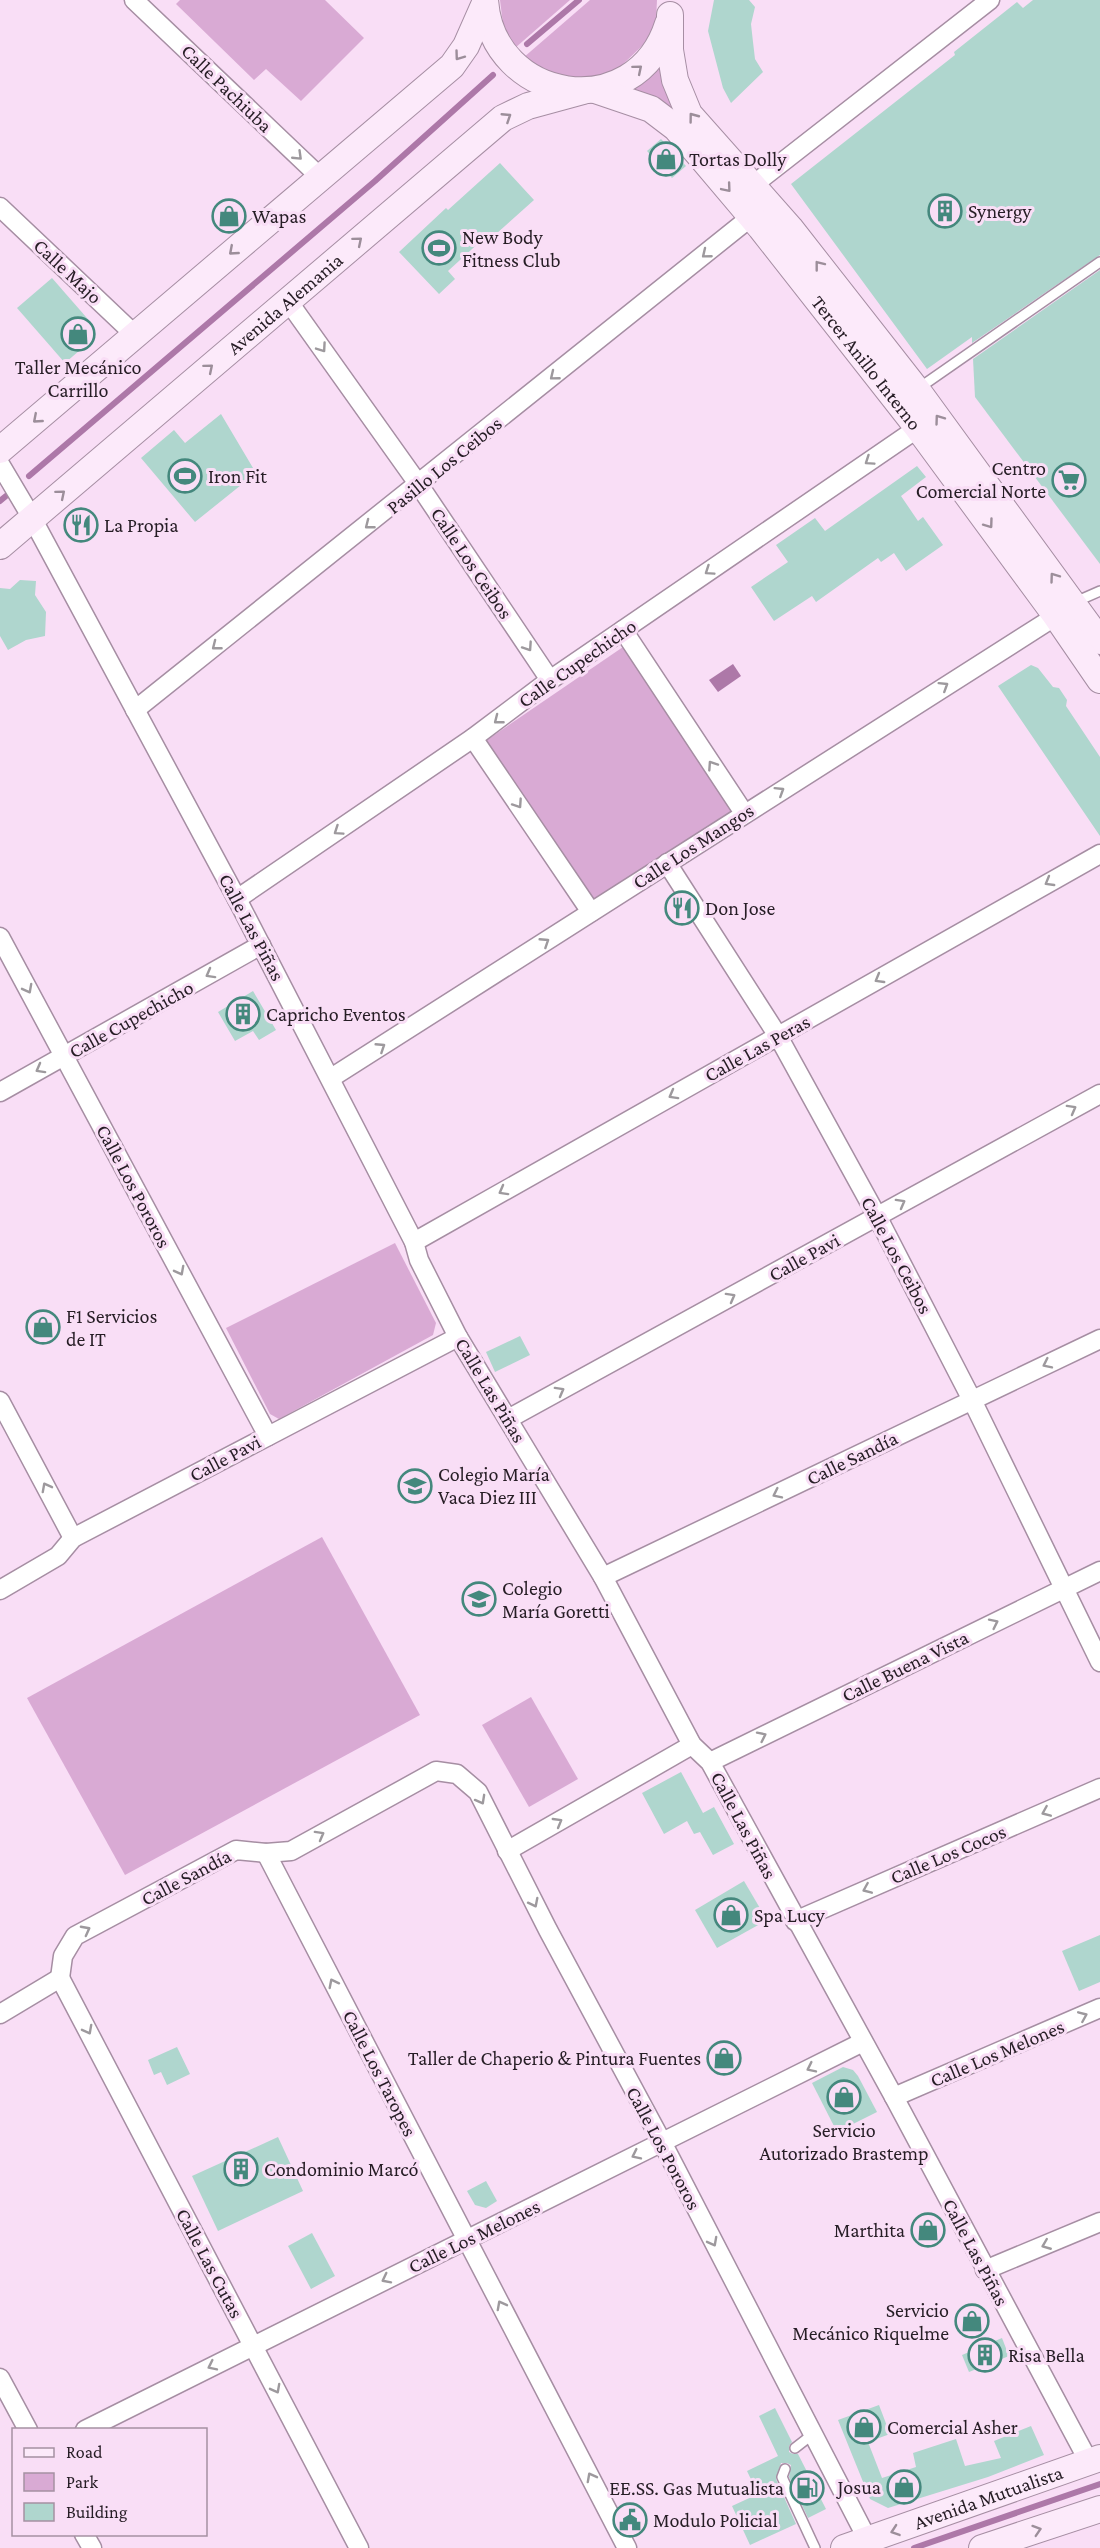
<svg xmlns="http://www.w3.org/2000/svg" width="1100" height="2548" font-family="'Crimson Pro',serif">
  <rect width="100%" height="100%" fill="#f9def6"/>
  <g fill="#d9aad4">
    <path d="M 180,0 L 325,0 L 364,38 L 301,101 L 266,69 L 254,80 L 176,4 Z"/>
    <path d="M 500,0 L 570,0 L 515,48 L 504,32 Z"/>
    <path d="M 590,0 L 657,0 L 656,20 L 645,43 L 616,71 L 589,81 L 543,74 L 523,58 Z"/>
    <path d="M 658,63 L 672,109 L 627,87 Z"/>
    <path d="M 623,647 L 735,809 L 597,906 L 484,742 Z"/>
    <path d="M 395,1243 L 436,1323 L 433,1335 L 279,1419 L 270,1414 L 226,1328 Z"/>
    <path d="M 322,1537 L 420,1715 L 125,1875 L 27,1698 Z"/>
    <path d="M 531,1697 L 578,1779 L 529,1807 L 482,1725 Z"/>
  </g>
  <path fill="#ad78a8" d="M 733,664 L 741,676 L 718,692 L 709,680 Z"/>
  <g fill="none" stroke-linecap="round" stroke-linejoin="round">
    <g stroke="#ad78a8" stroke-width="6">
      <path d="M 527,44 L 579,0"/>
      <path d="M 29,476 L 375,181 L 493,75"/>
      <path d="M 0,501 L 6,496"/>
      <path d="M 914,2548 L 1100,2484"/>
    </g>
  </g>
  <g fill="#afd6ce">
    <path d="M 714,0 L 749,0 L 755,7 L 751,24 L 753,42 L 755,59 L 763,72 L 731,103 L 723,88 L 708,31 Z"/>
    <path d="M 1033,0 L 1100,0 L 1100,255 L 972,343 L 972,337 L 927,369 L 791,184 L 955,55 L 954,52 L 1017,2 L 1023,8 Z"/>
    <path d="M 661,139 L 686,166 L 672,178 L 647,151 Z"/>
    <path d="M 500,163 L 534,200 L 486,243 L 483,239 L 448,271 L 455,279 L 439,294 L 399,252 L 446,208 L 448,210 Z"/>
    <path d="M 1100,270 L 1100,564 L 975,397 L 973,359 Z"/>
    <path d="M 52,278 L 93,325 L 95,337 L 65,363 L 17,308 Z"/>
    <path d="M 221,414 L 256,473 L 195,522 L 141,458 L 174,430 L 185,443 Z"/>
    <path d="M 917,466 L 926,477 L 901,496 L 918,521 L 923,517 L 943,545 L 906,571 L 894,553 L 881,562 L 878,558 L 816,602 L 812,596 L 774,621 L 751,587 L 788,562 L 776,545 L 815,518 L 825,531 Z"/>
    <path d="M 79,509 L 92,526 L 74,541 L 68,531 L 69,518 Z"/>
    <path d="M 20,580 L 36,581 L 35,595 L 46,612 L 45,636 L 26,640 L 8,650 L 0,636 L 0,588 L 10,589 Z"/>
    <path d="M 1031,665 L 1038,668 L 1053,687 L 1059,688 L 1067,700 L 1066,706 L 1100,757 L 1100,836 L 998,686 Z"/>
    <path d="M 253,991 L 276,1030 L 259,1040 L 253,1031 L 235,1041 L 218,1012 Z"/>
    <path d="M 520,1336 L 530,1355 L 495,1372 L 486,1352 Z"/>
    <path d="M 681,1772 L 703,1813 L 714,1807 L 734,1844 L 713,1855 L 700,1832 L 694,1834 L 687,1821 L 664,1834 L 642,1793 Z"/>
    <path d="M 744,1881 L 767,1920 L 717,1948 L 695,1910 Z"/>
    <path d="M 1100,1935 L 1100,1982 L 1079,1991 L 1062,1951 Z"/>
    <path d="M 177,2047 L 190,2074 L 167,2085 L 161,2072 L 154,2075 L 148,2060 Z"/>
    <path d="M 843,2067 L 853,2070 L 858,2076 L 877,2112 L 837,2132 L 812,2083 Z"/>
    <path d="M 278,2137 L 303,2191 L 218,2231 L 192,2176 Z"/>
    <path d="M 486,2181 L 497,2201 L 486,2208 L 475,2205 L 467,2191 Z"/>
    <path d="M 312,2233 L 335,2276 L 311,2289 L 288,2246 Z"/>
    <path d="M 1002,2338 L 1009,2356 L 969,2372 L 962,2355 Z"/>
    <path d="M 879,2405 L 890,2434 L 868,2442 L 882,2478 L 916,2467 L 913,2453 L 956,2439 L 965,2466 L 1001,2458 L 994,2441 L 1031,2426 L 1044,2455 L 988,2477 L 888,2508 L 870,2499 L 838,2420 Z"/>
    <path d="M 775,2408 L 792,2442 L 789,2446 L 789,2452 L 793,2454 L 798,2454 L 826,2509 L 808,2518 L 789,2477 L 791,2465 L 787,2463 L 781,2463 L 776,2479 L 796,2524 L 750,2545 L 732,2506 L 758,2494 L 747,2471 L 778,2456 L 759,2416 Z"/>
  </g>
  <g fill="none" stroke-linecap="round" stroke-linejoin="round">
    <g stroke="#a68ea3" stroke-width="12">
      <g id="lane">
        <path d="M 919,388 L 1100,262"/>
        <path d="M 1075,602 L 1100,591"/>
        <path d="M 795,2448 L 813,2434"/>
        <path d="M 785,2469 L 782,2477 L 815,2548"/>
      </g>
    </g>
    <g stroke="#a68ea3" stroke-width="21">
      <g id="street">
        <path d="M 134,0 L 320,177"/>
        <path d="M 753,185 L 990,0"/>
        <path d="M 0,207 L 135,335"/>
        <path d="M 288,301 L 419,485 L 550,680"/>
        <path d="M 0,464 L 32,518 L 237,899 L 414,1242 L 419,1260 L 458,1337 L 603,1577 L 692,1745 L 710,1762 L 894,2097 L 1089,2462"/>
        <path d="M 623,630 L 744,813"/>
        <path d="M 135,710 L 751,217"/>
        <path d="M 473,738 L 591,912"/>
        <path d="M 667,863 L 778,1036 L 877,1216 L 972,1400 L 1100,1662"/>
        <path d="M 237,899 L 473,738 L 550,680 L 918,428"/>
        <path d="M 0,937 L 268,1436"/>
        <path d="M 331,1078 L 1056,616"/>
        <path d="M 0,1092 L 261,945"/>
        <path d="M 414,1242 L 1100,854"/>
        <path d="M 0,1401 L 73,1538"/>
        <path d="M 508,1419 L 1100,1094"/>
        <path d="M 603,1577 L 1100,1339"/>
        <path d="M 0,1590 L 58,1556 L 73,1538 L 458,1337"/>
        <path d="M 710,1762 L 1100,1571"/>
        <path d="M 507,1851 L 692,1745"/>
        <path d="M 266,1853 L 627,2548"/>
        <path d="M 795,1921 L 1100,1788"/>
        <path d="M 60,1978 L 63,1956 L 75,1936 L 236,1850 L 266,1853 L 291,1851 L 436,1771 L 457,1774 L 478,1792 L 548,1930 L 662,2142 L 872,2548"/>
        <path d="M 60,1978 L 359,2548"/>
        <path d="M 0,2014 L 60,1978"/>
        <path d="M 894,2097 L 1100,2008"/>
        <path d="M 985,2270 L 1100,2222"/>
        <path d="M 0,2378 L 28,2430"/>
        <path d="M 85,2430 L 863,2042"/>
        <path d="M 84,2534 L 92,2548"/>
      </g>
    </g>
    <g stroke="#a68ea3" stroke-width="28">
      <g id="secondary">
        <path d="M 485,0 C 492,104 636,126 668,24"/>
        <path d="M 670,15 L 670,50 L 675,80 L 689,114 L 790,228 L 920,394 L 1100,641"/>
        <path id="s1" d="M 595,90 L 651,109 L 676,128 L 701,157 L 761,228 L 918,428 L 1054,613 L 1100,680"/>
        <path d="M 0,450 L 452,66 L 466,46 L 485,3"/>
        <path id="s2" d="M 0,546 L 503,118 L 528,106 L 583,91"/>
        <path id="s3" d="M 844,2548 L 1100,2458"/>
        <path d="M 982,2548 L 1100,2509"/>
      </g>
    </g>
    <use href="#lane" stroke="#fff" stroke-width="9"/>
    <use href="#street" stroke="#fff" stroke-width="18"/>
    <use href="#secondary" stroke="#fceafa" stroke-width="26"/>
  </g>
  <defs><path id="oneway-chevron" d="M-2-3.5L2.5 0L-2 3.5" fill="none" stroke-width="1.6" stroke-linecap="round" stroke-linejoin="round" transform="scale(1.5)"/></defs>
  <g stroke="#9c8e9a">
    <use href="#oneway-chevron" transform="translate(459 56) rotate(126)"/>
    <use href="#oneway-chevron" transform="translate(638 69) rotate(-40)"/>
    <use href="#oneway-chevron" transform="translate(507 117) rotate(-33)"/>
    <use href="#oneway-chevron" transform="translate(693 117) rotate(-127)"/>
    <use href="#oneway-chevron" transform="translate(727 188) rotate(50)"/>
    <use href="#oneway-chevron" transform="translate(358 241) rotate(-40)"/>
    <use href="#oneway-chevron" transform="translate(233 251) rotate(139)"/>
    <use href="#oneway-chevron" transform="translate(819 265) rotate(-128)"/>
    <use href="#oneway-chevron" transform="translate(209 368) rotate(-40)"/>
    <use href="#oneway-chevron" transform="translate(37 419) rotate(139)"/>
    <use href="#oneway-chevron" transform="translate(939 419) rotate(-126)"/>
    <use href="#oneway-chevron" transform="translate(61 494) rotate(-40)"/>
    <use href="#oneway-chevron" transform="translate(989 524) rotate(54)"/>
    <use href="#oneway-chevron" transform="translate(1054 577) rotate(-126)"/>
    <use href="#oneway-chevron" transform="translate(1037 2530) rotate(-18)"/>
    <use href="#oneway-chevron" transform="translate(895 2531) rotate(161)"/>
  </g>
  <g stroke="#9d999d">
    <use href="#oneway-chevron" transform="translate(298 156) rotate(44)"/>
    <use href="#oneway-chevron" transform="translate(706 254) rotate(141)"/>
    <use href="#oneway-chevron" transform="translate(322 348) rotate(55)"/>
    <use href="#oneway-chevron" transform="translate(554 376) rotate(141)"/>
    <use href="#oneway-chevron" transform="translate(869 461) rotate(146)"/>
    <use href="#oneway-chevron" transform="translate(369 525) rotate(142)"/>
    <use href="#oneway-chevron" transform="translate(709 571) rotate(146)"/>
    <use href="#oneway-chevron" transform="translate(216 646) rotate(142)"/>
    <use href="#oneway-chevron" transform="translate(528 647) rotate(56)"/>
    <use href="#oneway-chevron" transform="translate(944 686) rotate(-32)"/>
    <use href="#oneway-chevron" transform="translate(498 720) rotate(142)"/>
    <use href="#oneway-chevron" transform="translate(712 765) rotate(-124)"/>
    <use href="#oneway-chevron" transform="translate(780 791) rotate(-32)"/>
    <use href="#oneway-chevron" transform="translate(518 804) rotate(56)"/>
    <use href="#oneway-chevron" transform="translate(338 831) rotate(146)"/>
    <use href="#oneway-chevron" transform="translate(1049 882) rotate(150)"/>
    <use href="#oneway-chevron" transform="translate(545 942) rotate(-33)"/>
    <use href="#oneway-chevron" transform="translate(210 974) rotate(151)"/>
    <use href="#oneway-chevron" transform="translate(879 979) rotate(150)"/>
    <use href="#oneway-chevron" transform="translate(28 989) rotate(62)"/>
    <use href="#oneway-chevron" transform="translate(381 1047) rotate(-33)"/>
    <use href="#oneway-chevron" transform="translate(40 1069) rotate(151)"/>
    <use href="#oneway-chevron" transform="translate(673 1095) rotate(151)"/>
    <use href="#oneway-chevron" transform="translate(1072 1109) rotate(-29)"/>
    <use href="#oneway-chevron" transform="translate(503 1191) rotate(151)"/>
    <use href="#oneway-chevron" transform="translate(901 1203) rotate(-29)"/>
    <use href="#oneway-chevron" transform="translate(180 1271) rotate(62)"/>
    <use href="#oneway-chevron" transform="translate(731 1297) rotate(-29)"/>
    <use href="#oneway-chevron" transform="translate(1047 1364) rotate(154)"/>
    <use href="#oneway-chevron" transform="translate(560 1391) rotate(-29)"/>
    <use href="#oneway-chevron" transform="translate(46 1487) rotate(-118)"/>
    <use href="#oneway-chevron" transform="translate(777 1494) rotate(154)"/>
    <use href="#oneway-chevron" transform="translate(994 1623) rotate(-26)"/>
    <use href="#oneway-chevron" transform="translate(762 1736) rotate(-26)"/>
    <use href="#oneway-chevron" transform="translate(481 1800) rotate(61)"/>
    <use href="#oneway-chevron" transform="translate(1046 1812) rotate(157)"/>
    <use href="#oneway-chevron" transform="translate(558 1822) rotate(-30)"/>
    <use href="#oneway-chevron" transform="translate(320 1835) rotate(-29)"/>
    <use href="#oneway-chevron" transform="translate(867 1889) rotate(157)"/>
    <use href="#oneway-chevron" transform="translate(534 1903) rotate(63)"/>
    <use href="#oneway-chevron" transform="translate(86 1930) rotate(-28)"/>
    <use href="#oneway-chevron" transform="translate(333 1983) rotate(-117)"/>
    <use href="#oneway-chevron" transform="translate(1083 2016) rotate(-23)"/>
    <use href="#oneway-chevron" transform="translate(88 2030) rotate(62)"/>
    <use href="#oneway-chevron" transform="translate(811 2068) rotate(154)"/>
    <use href="#oneway-chevron" transform="translate(636 2155) rotate(154)"/>
    <use href="#oneway-chevron" transform="translate(713 2242) rotate(62)"/>
    <use href="#oneway-chevron" transform="translate(1046 2245) rotate(158)"/>
    <use href="#oneway-chevron" transform="translate(386 2279) rotate(153)"/>
    <use href="#oneway-chevron" transform="translate(501 2305) rotate(-118)"/>
    <use href="#oneway-chevron" transform="translate(212 2366) rotate(154)"/>
    <use href="#oneway-chevron" transform="translate(276 2389) rotate(62)"/>
    <use href="#oneway-chevron" transform="translate(591 2477) rotate(-118)"/>
  </g>
  <defs>
    <g id="shop-ring" transform="scale(1.725)"><circle r="9.5" fill="#f9def6" stroke="#44887d" stroke-width="1.5"/><path d="M-5-2.5h2.3a2.7 3.5 0 0 1 5.4 0H5L5.5 6h-11ZM-1.5-2.5h3a1.5 2.3 0 0 0-3 0Z" fill="#44887d"/></g>
    <g id="building-ring" transform="scale(1.725)"><circle r="9.5" fill="#f9def6" stroke="#44887d" stroke-width="1.5"/><path d="M-4-6H4V6H1V3H-1V6H-4ZM-2.5-4.3h1.7v1.8h-1.7ZM.8-4.3h1.7v1.8H.8ZM-2.5-1h1.7V.8h-1.7ZM.8-1h1.7V.8H.8Z" fill="#44887d"/></g>
    <g id="stadium-ring" transform="scale(1.725)"><circle r="9.5" fill="#f9def6" stroke="#44887d" stroke-width="1.5"/><path d="M0-5a6.5 5 0 1 0 0 10a6.5 5 0 1 0 0-10ZM-3.5-1.8h7v3.6h-7Z" fill="#44887d"/></g>
    <g id="supermarket-ring" transform="scale(1.725)"><circle r="9.5" fill="#f9def6" stroke="#44887d" stroke-width="1.5"/><path d="M-6-5.5h2.5l.6 2H6L4.5 2H-2.5L-4.4-4H-6ZM-1.5 3.2a1.3 1.3 0 1 0 .1 0ZM3 3.2a1.3 1.3 0 1 0 .1 0Z" fill="#44887d"/></g>
    <g id="restaurant-ring" transform="scale(1.725)"><circle r="9.5" fill="#f9def6" stroke="#44887d" stroke-width="1.5"/><path d="M-5-6h1v4h1v-4h1v4h1v-4h1v5L-1.5 .5V6h-2V.5L-5-1ZM5-6V6H3V1.5H1.5Q1.5-4 5-6Z" fill="#44887d"/></g>
    <g id="school-ring" transform="scale(1.725)"><circle r="9.5" fill="#f9def6" stroke="#44887d" stroke-width="1.5"/><path d="M0-5L7-2L0 1L-7-2ZM-4 1L0 2.5L4 1V4Q0 6-4 4Z" fill="#44887d"/></g>
    <g id="fuel-ring" transform="scale(1.725)"><circle r="9.5" fill="#f9def6" stroke="#44887d" stroke-width="1.5"/><path d="M-5.5-6h7V0h2V4h1.3V-2.5L3-4.5l.8-.8L6-3V5H2.5V1h-1V6h-7ZM-4.2-4.7v3.2H.2V-4.7Z" fill="#44887d"/></g>
    <g id="civic-ring" transform="scale(1.725)"><circle r="9.5" fill="#f9def6" stroke="#44887d" stroke-width="1.5"/><path d="M-.6-6.5H3V-4.5H.6V-3L4-1V1h2V6H-6V1h2V-1L-.6-3ZM-1.2 2.5V6h2.4V2.5Z" fill="#44887d"/></g>
  </defs>
  <g fill-rule="evenodd">
    <use href="#shop-ring" x="666" y="159"/>
    <use href="#building-ring" x="945" y="211"/>
    <use href="#shop-ring" x="229" y="216"/>
    <use href="#stadium-ring" x="439" y="248"/>
    <use href="#shop-ring" x="78" y="334"/>
    <use href="#stadium-ring" x="185" y="476"/>
    <use href="#supermarket-ring" x="1069" y="480"/>
    <use href="#restaurant-ring" x="81" y="525"/>
    <use href="#restaurant-ring" x="682" y="908"/>
    <use href="#building-ring" x="243" y="1014"/>
    <use href="#shop-ring" x="43" y="1327"/>
    <use href="#school-ring" x="415" y="1486"/>
    <use href="#school-ring" x="479" y="1599"/>
    <use href="#shop-ring" x="731" y="1915"/>
    <use href="#shop-ring" x="724" y="2058"/>
    <use href="#shop-ring" x="844" y="2097"/>
    <use href="#building-ring" x="241" y="2169"/>
    <use href="#shop-ring" x="928" y="2230"/>
    <use href="#shop-ring" x="972" y="2321"/>
    <use href="#building-ring" x="985" y="2355"/>
    <use href="#shop-ring" x="864" y="2427"/>
    <use href="#shop-ring" x="904" y="2487"/>
    <use href="#fuel-ring" x="807" y="2488"/>
    <use href="#civic-ring" x="630" y="2520"/>
  </g>
  <g text-anchor="middle" dominant-baseline="central" stroke-width="6" stroke-linejoin="round" paint-order="stroke">
    <g font-size="20" fill="#261d25" stroke="#f9def6">
      <text transform="translate(227 88) rotate(44)">Calle Pachiuba</text>
      <text transform="translate(68 271) rotate(43)">Calle Majo</text>
      <text stroke="none"><textPath href="#s2" startOffset="374">Avenida Alemania</textPath></text>
      <text stroke="none"><textPath href="#s1" startOffset="393">Tercer Anillo Interno</textPath></text>
      <text transform="translate(444 465) rotate(-39)">Pasillo Los Ceibos</text>
      <text transform="translate(472 563) rotate(56)">Calle Los Ceibos</text>
      <text transform="translate(577 663) rotate(-35)">Calle Cupechicho</text>
      <text transform="translate(693 846) rotate(-33)">Calle Los Mangos</text>
      <text transform="translate(252 927) rotate(62)">Calle Las Piñas</text>
      <text transform="translate(131 1019) rotate(-29)">Calle Cupechicho</text>
      <text transform="translate(757 1048) rotate(-29)">Calle Las Peras</text>
      <text transform="translate(134 1186) rotate(62)">Calle Los Pororos</text>
      <text transform="translate(897 1255) rotate(62)">Calle Los Ceibos</text>
      <text transform="translate(804 1257) rotate(-29)">Calle Pavi</text>
      <text transform="translate(491 1390) rotate(59)">Calle Las Piñas</text>
      <text transform="translate(225 1458) rotate(-28)">Calle Pavi</text>
      <text transform="translate(852 1458) rotate(-26)">Calle Sandía</text>
      <text transform="translate(905 1666) rotate(-26)">Calle Buena Vista</text>
      <text transform="translate(744 1825) rotate(62)">Calle Las Piñas</text>
      <text transform="translate(948 1854) rotate(-23)">Calle Los Cocos</text>
      <text transform="translate(186 1877) rotate(-28)">Calle Sandía</text>
      <text transform="translate(997 2053) rotate(-23)">Calle Los Melones</text>
      <text transform="translate(380 2073) rotate(63)">Calle Los Taropes</text>
      <text transform="translate(664 2148) rotate(62)">Calle Los Pororos</text>
      <text transform="translate(474 2236) rotate(-26)">Calle Los Melones</text>
      <text transform="translate(976 2252) rotate(62)">Calle Las Piñas</text>
      <text transform="translate(210 2263) rotate(62)">Calle Las Cutas</text>
      <text stroke="none"><textPath href="#s3" startOffset="153">Avenida Mutualista</textPath></text>
    </g>
    <g font-size="20" fill="#261d25" stroke="#f9def6" text-anchor="start">
      <text x="689" y="159">Tortas Dolly</text>
      <text x="968" y="211">Synergy</text>
      <text x="252" y="216">Wapas</text>
      <text x="462" y="237">New Body<tspan x="462" dy="23">Fitness Club</tspan></text>
      <text x="78" y="367" text-anchor="middle">Taller Mecánico<tspan x="78" dy="23">Carrillo</tspan></text>
      <text x="1046" y="468" text-anchor="end">Centro<tspan x="1046" dy="23">Comercial Norte</tspan></text>
      <text x="208" y="476">Iron Fit</text>
      <text x="104" y="525">La Propia</text>
      <text x="705" y="908">Don Jose</text>
      <text x="266" y="1014">Capricho Eventos</text>
      <text x="66" y="1316">F1 Servicios<tspan x="66" dy="23">de IT</tspan></text>
      <text x="438" y="1474">Colegio María<tspan x="438" dy="23">Vaca Diez III</tspan></text>
      <text x="502" y="1588">Colegio<tspan x="502" dy="23">María Goretti</tspan></text>
      <text x="754" y="1915">Spa Lucy</text>
      <text x="701" y="2058" text-anchor="end">Taller de Chaperio &amp; Pintura Fuentes</text>
      <text x="844" y="2130" text-anchor="middle">Servicio<tspan x="844" dy="23">Autorizado Brastemp</tspan></text>
      <text x="264" y="2169">Condominio Marcó</text>
      <text x="905" y="2230" text-anchor="end">Marthita</text>
      <text x="949" y="2310" text-anchor="end">Servicio<tspan x="949" dy="23">Mecánico Riquelme</tspan></text>
      <text x="1008" y="2355">Risa Bella</text>
      <text x="887" y="2427">Comercial Asher</text>
      <text x="881" y="2487" text-anchor="end">Josua</text>
      <text x="784" y="2488" text-anchor="end">EE.SS. Gas Mutualista</text>
      <text x="653" y="2520">Modulo Policial</text>
    </g>
  </g>
  <rect x="12" y="2428" width="195" height="108" fill="#f9def6" stroke="#a591a2" stroke-width="1.5"/>
  <rect x="24" y="2448" width="30" height="9" fill="#fceafa" stroke="#a591a2" stroke-width="1.5"/>
  <text x="66" y="2458" font-size="18" fill="#261d25">Road</text>
  <rect x="24" y="2473" width="30" height="18" fill="#d9aad4" stroke="#a591a2" stroke-width="1.5"/>
  <text x="66" y="2488" font-size="18" fill="#261d25">Park</text>
  <rect x="24" y="2503" width="30" height="18" fill="#afd6ce" stroke="#a591a2" stroke-width="1.5"/>
  <text x="66" y="2518" font-size="18" fill="#261d25">Building</text>
</svg>
